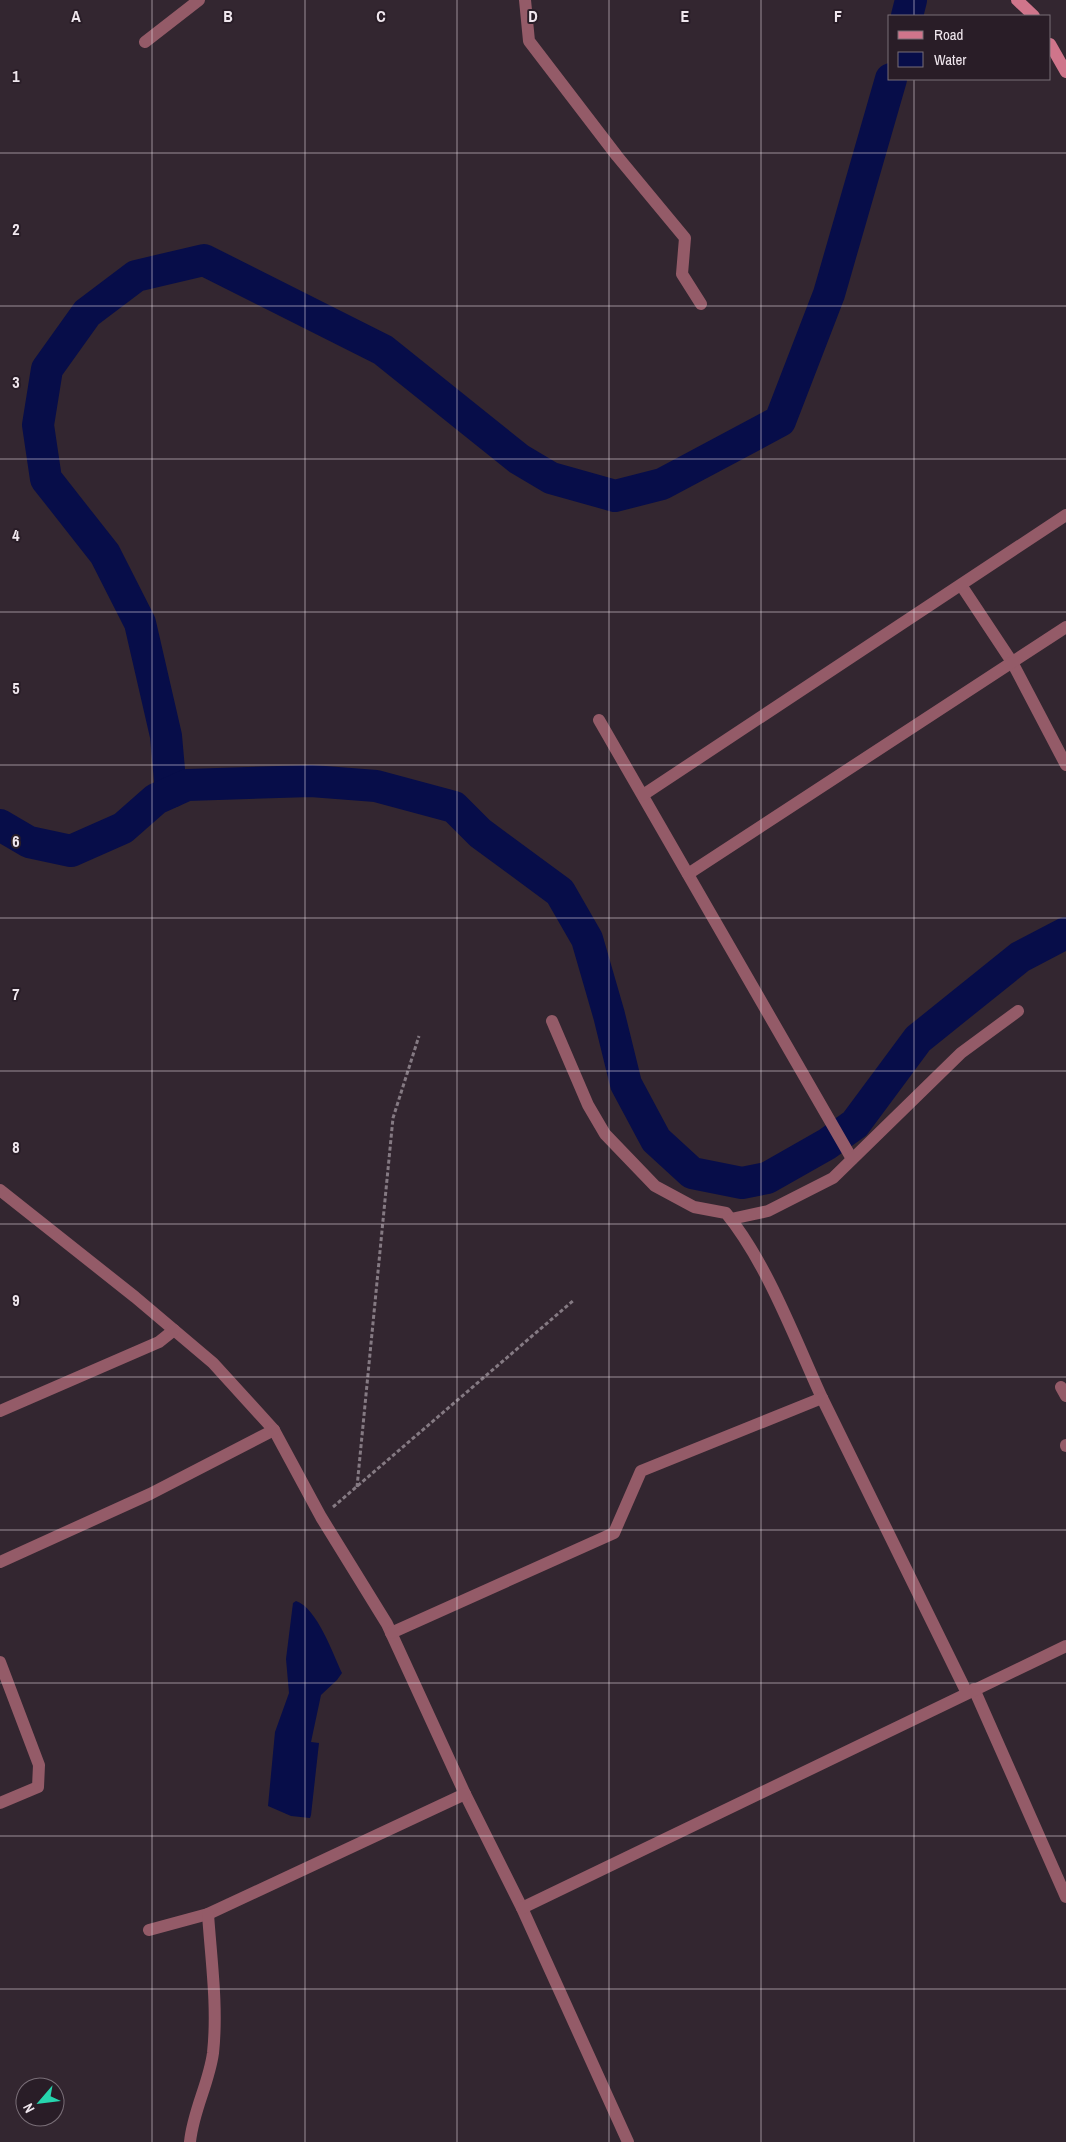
<svg xmlns="http://www.w3.org/2000/svg" width="1066" height="2142" font-family="'Archivo Narrow',sans-serif">
  <rect width="100%" height="100%" fill="#332630"/>
  <path fill="#070d49" d="M 296,1601 C 317,1608 333,1654 342,1673 L 337,1680 L 321,1695 L 311,1742 L 319,1743 L 311,1815 L 310,1818 L 291,1816 L 268,1806 L 275,1732 L 289,1693 L 286,1659 L 293,1603 Z"/>
  <g fill="none" stroke-linecap="round" stroke-linejoin="round">
    <g stroke="#070d49" stroke-width="32">
      <path d="M 907,16 L 911,0"/>
      <path d="M 171,792 L 166,736 L 140,623 L 105,554 L 46,479 L 38,425 L 47,369 L 87,313 L 136,276 L 204,260 L 383,350 L 519,459 L 551,478 L 615,496 L 662,484 L 780,421 L 829,294 L 891,79"/>
      <path d="M 0,825 L 29,842 L 71,851 L 123,828 L 156,799 L 187,785 L 311,781 L 376,786 L 454,807 L 480,833 L 560,892 L 587,939 L 609,1015 L 626,1084 L 656,1140 L 692,1173 L 742,1183 L 767,1178 L 827,1144 L 855,1124 L 918,1039 L 1020,957 L 1066,933"/>
    </g>
    <g stroke="#857a83" stroke-width="3" stroke-dasharray="4 2.5" stroke-linecap="butt">
      <path d="M 357,1487 L 393,1118 L 419,1036"/>
      <path d="M 333,1507 L 574,1300"/>
    </g>
    <g stroke="#945b68" stroke-width="12">
      <path d="M 525,0 L 529,41 L 617,156 L 685,238 L 682,274 L 701,304"/>
      <path d="M 145,42 L 199,0"/>
      <path d="M 961,585 L 1012,662 L 1066,765"/>
      <path d="M 599,720 L 852,1159"/>
      <path d="M 643,795 L 1066,515"/>
      <path d="M 688,874 L 1066,627"/>
      <path d="M 552,1021 L 588,1105 L 605,1134 L 655,1186 L 694,1207 L 726,1213 C 767,1263 795,1339 822,1398"/>
      <path d="M 0,1190 L 135,1297 L 213,1363 L 274,1430 L 321,1517 L 387,1624 L 465,1794 L 522,1908 L 628,2142"/>
      <path d="M 731,1219 L 768,1211 L 833,1178 L 961,1053 L 1018,1011"/>
      <path d="M 1061,1387 L 1066,1396"/>
      <path d="M 0,1411 L 159,1342 L 174,1330"/>
      <path d="M 1066,1445 L 1066,1446"/>
      <path d="M 0,1562 L 150,1494 L 274,1430"/>
      <path d="M 391,1633 L 614,1533 L 641,1471 L 822,1398 L 967,1693"/>
      <path d="M 0,1662 L 39,1765 L 38,1787 L 0,1803"/>
      <path d="M 974,1689 L 1066,1897"/>
      <path d="M 522,1908 L 1066,1646"/>
      <path d="M 149,1930 L 208,1914 L 465,1794"/>
      <path d="M 190,2142 C 193,2111 209,2083 213,2053 C 218,2007 211,1959 208,1914"/>
    </g>
    <g stroke="#cf758b" stroke-width="12">
      <path d="M 1017,0 L 1034,16"/>
      <path d="M 1050,44 L 1066,72"/>
    </g>
  </g>
  <path fill="none" stroke="#f0e7ee" stroke-width="1" stroke-opacity="0.55" d="M 152,0 L 152,2142M 305,0 L 305,2142M 457,0 L 457,2142M 609,0 L 609,2142M 761,0 L 761,2142M 914,0 L 914,16M 914,79 L 914,2142M 0,153 L 1066,153M 0,306 L 1066,306M 0,459 L 1066,459M 0,612 L 1066,612M 0,765 L 1066,765M 0,918 L 1066,918M 0,1071 L 1066,1071M 0,1224 L 1066,1224M 0,1377 L 1066,1377M 0,1530 L 1066,1530M 0,1683 L 1066,1683M 0,1836 L 1066,1836M 0,1989 L 1066,1989"/>
  <g font-size="16" text-anchor="middle" font-weight="bold" fill="#f0e7ee" stroke="#291d27" stroke-width="4" stroke-linejoin="round" paint-order="stroke">
    <text x="76" y="22">A</text>
    <text x="228" y="22">B</text>
    <text x="381" y="22">C</text>
    <text x="533" y="22">D</text>
    <text x="685" y="22">E</text>
    <text x="838" y="22">F</text>
    <text x="16" y="82">1</text>
    <text x="16" y="235">2</text>
    <text x="16" y="388">3</text>
    <text x="16" y="541">4</text>
    <text x="16" y="694">5</text>
    <text x="16" y="847">6</text>
    <text x="16" y="1000">7</text>
    <text x="16" y="1153">8</text>
    <text x="16" y="1306">9</text>
  </g>
  <rect x="888" y="15" width="162" height="65" fill="#291d27" stroke="#796e77"/>
  <rect x="898" y="31" width="25" height="8" fill="#cf758b" stroke="#796e77"/>
  <text x="934" y="40" font-size="15" fill="#f0e7ee">Road</text>
  <rect x="898" y="52" width="25" height="15" fill="#070d49" stroke="#796e77"/>
  <text x="934" y="65" font-size="15" fill="#f0e7ee">Water</text>
  <g transform="translate(40 2102) rotate(242)"><circle r="24" fill="#291d27" stroke="#796e77"/>
  <path d="M0-4L9 19L0 12L-9 19Z" fill="#26d5ae"/>
  <text y="-8" font-size="14" font-weight="bold" text-anchor="middle" fill="#f0e7ee">N</text>
  </g>
</svg>
